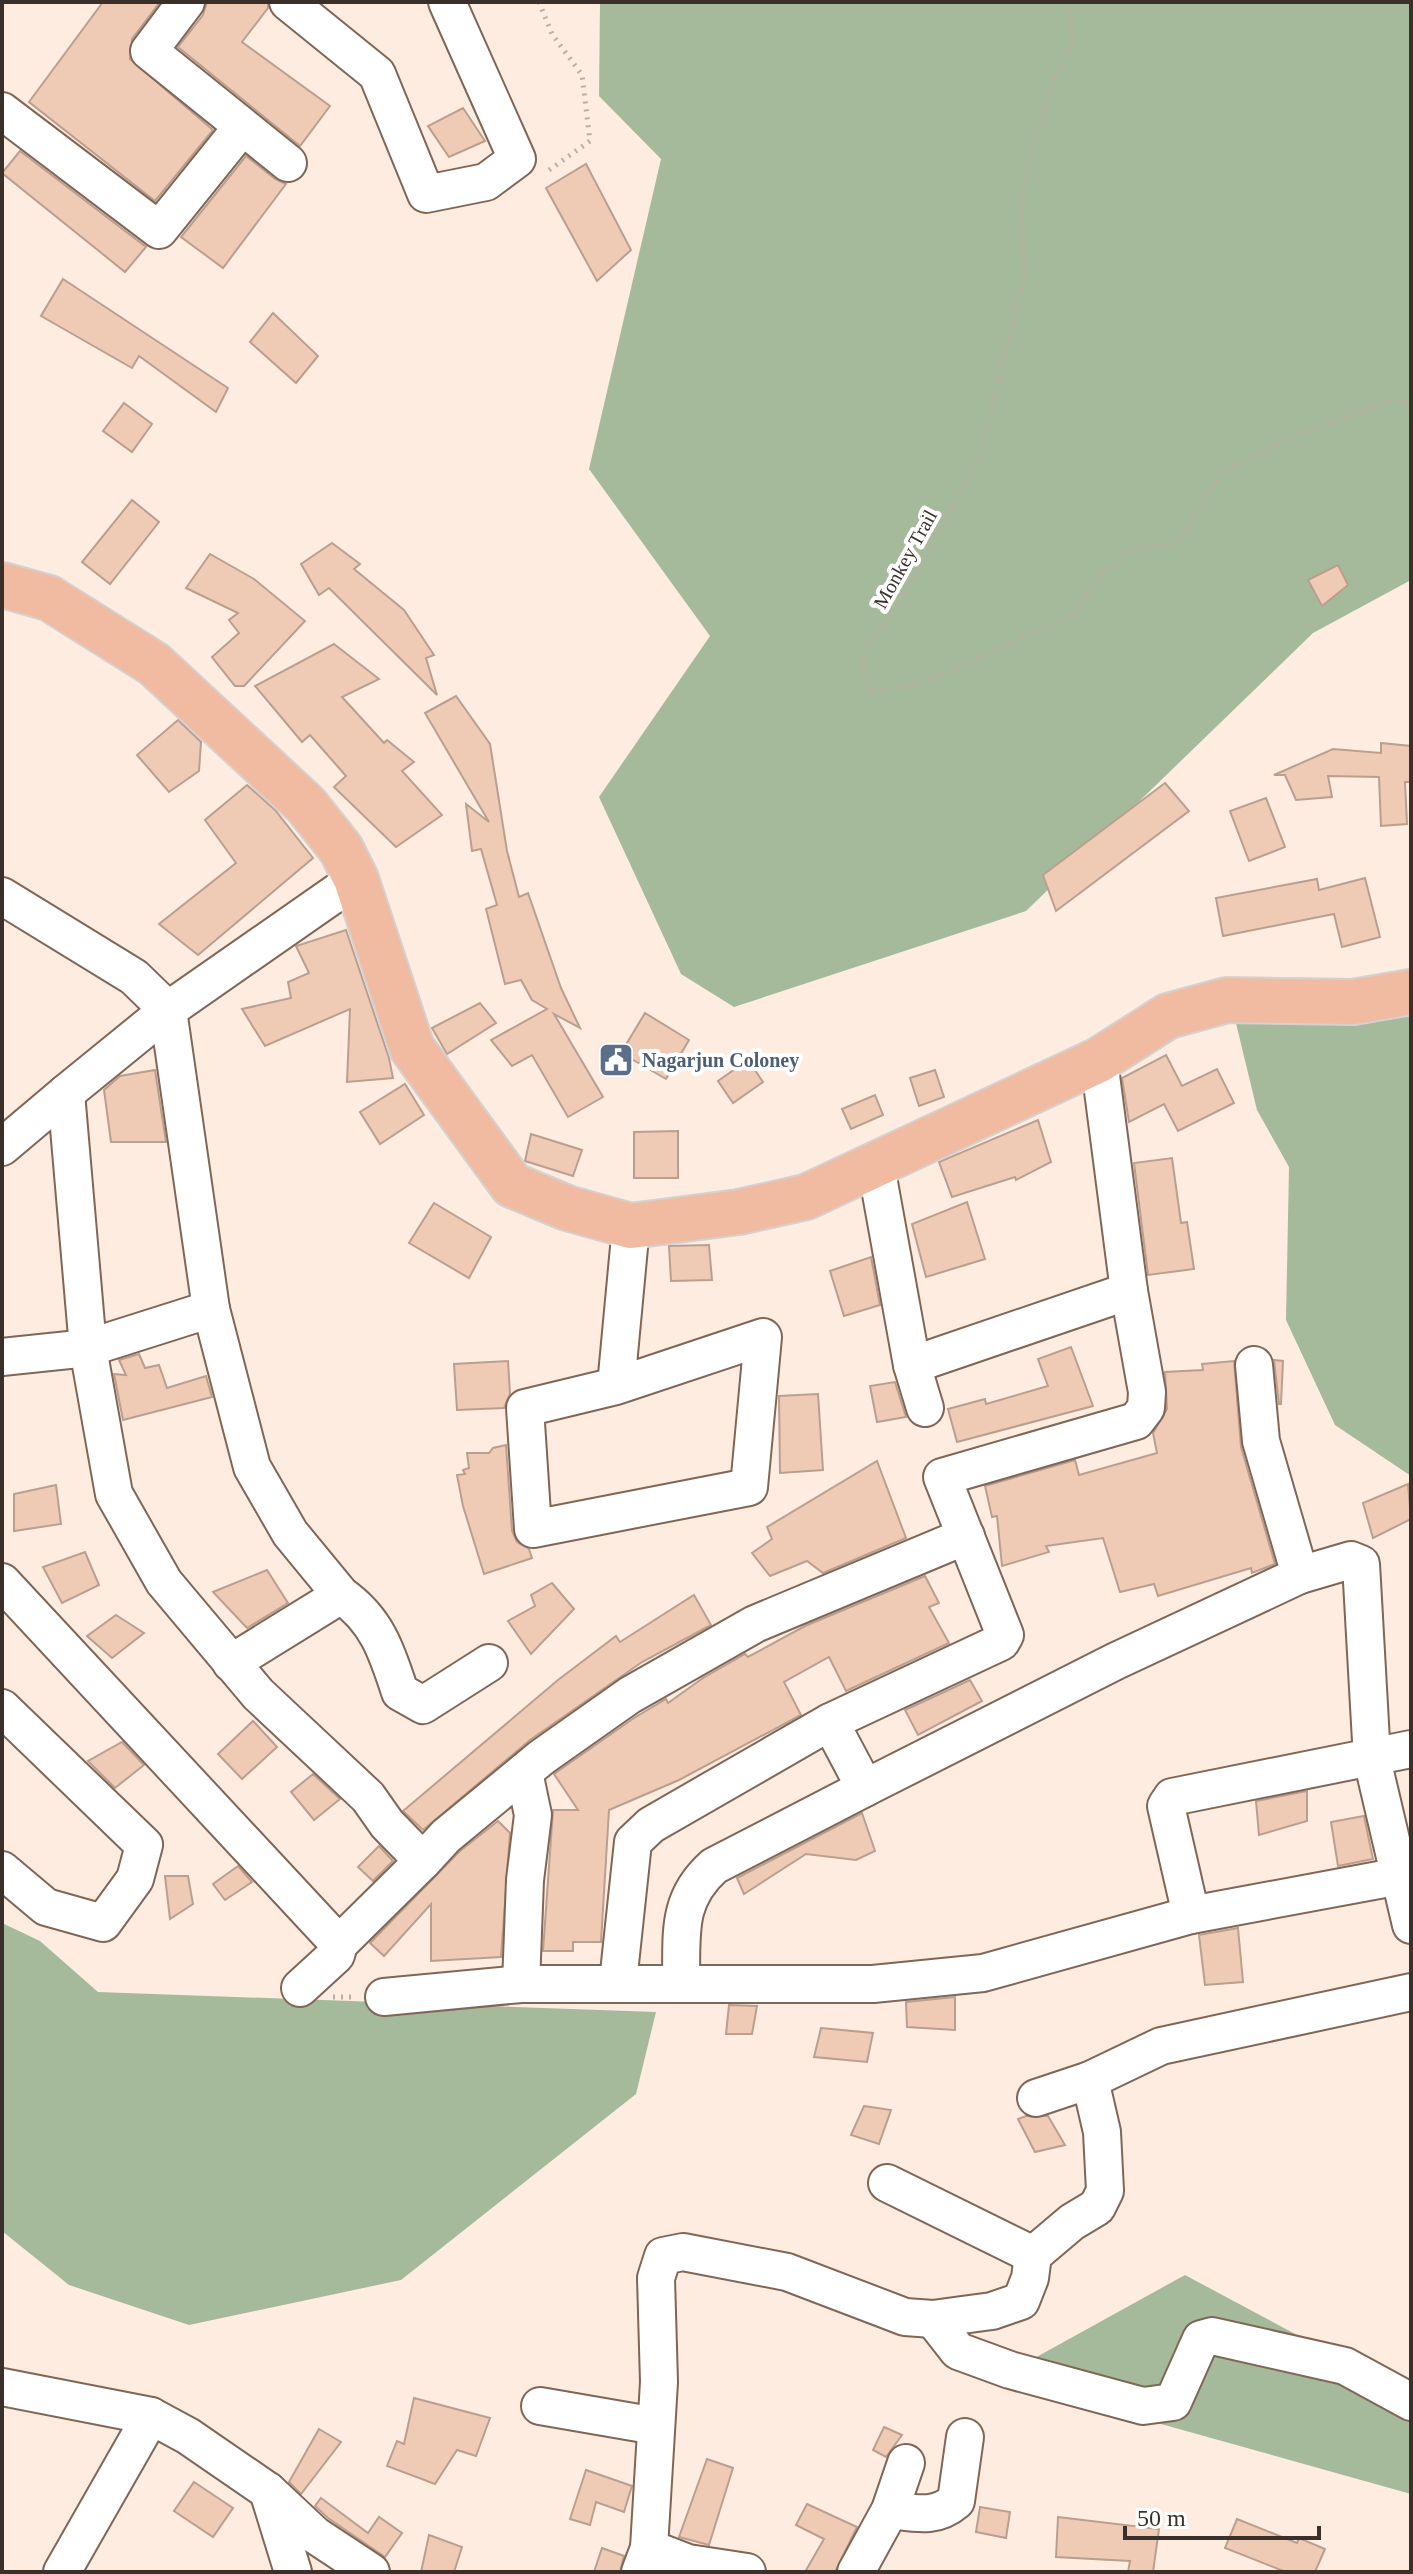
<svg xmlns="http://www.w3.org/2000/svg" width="1413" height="2574" font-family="Georgia,serif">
  <rect width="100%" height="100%" fill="#feece1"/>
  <g fill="#a4ba9a">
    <path d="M 600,2 L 1411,2 L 1411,580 L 1313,633 L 1026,911 L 734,1007 L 681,974 L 599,797 L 710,636 L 589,469 L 661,159 L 599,96 Z"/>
    <path d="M 1411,977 L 1411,1476 L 1335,1425 L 1286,1320 L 1289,1167 L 1257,1110 L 1234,1015 Z"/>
    <path d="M 2,1923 L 40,1941 L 98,1992 L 656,2012 L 636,2094 L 401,2280 L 189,2325 L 69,2285 L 2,2231 Z"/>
    <path d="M 1185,2275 L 1411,2396 L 1411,2494 L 1161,2424 L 1031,2360 Z"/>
  </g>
  <g fill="#efcbb6" stroke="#ba9f8f" stroke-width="2">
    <path d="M 103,2 L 160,2 L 132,39 L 130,59 L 213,130 L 155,201 L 29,102 Z"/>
    <path d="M 207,2 L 268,2 L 268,8 L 242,42 L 330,106 L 300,146 L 178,47 L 203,15 Z"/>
    <path d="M 463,108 L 485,141 L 449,157 L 428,126 Z"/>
    <path d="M 20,151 L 146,247 L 125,272 L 2,173 Z"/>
    <path d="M 246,156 L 275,179 L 286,184 L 223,268 L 181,237 Z"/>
    <path d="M 586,164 L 631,250 L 597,281 L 546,188 Z"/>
    <path d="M 63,279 L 228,388 L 216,412 L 139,356 L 132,368 L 41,316 Z"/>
    <path d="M 273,313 L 318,356 L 296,383 L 250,342 Z"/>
    <path d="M 124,403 L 152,424 L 132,452 L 103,431 Z"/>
    <path d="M 132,500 L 159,522 L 110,584 L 82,562 Z"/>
    <path d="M 332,543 L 360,564 L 354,569 L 404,610 L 434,655 L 426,658 L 437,695 L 329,588 L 319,595 L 301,564 Z"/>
    <path d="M 210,554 L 254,579 L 305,621 L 244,686 L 235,686 L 212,657 L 239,633 L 229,620 L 238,613 L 186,588 Z"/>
    <path d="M 1338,565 L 1348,585 L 1322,606 L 1308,580 Z"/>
    <path d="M 334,644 L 379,679 L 342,697 L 384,743 L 387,740 L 414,762 L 402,771 L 442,815 L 396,847 L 334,787 L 346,776 L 310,735 L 302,742 L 255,686 Z"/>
    <path d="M 456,696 L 490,744 L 507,851 L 519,897 L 528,893 L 561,988 L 580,1028 L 554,1014 L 603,1097 L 568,1117 L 532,1055 L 512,1066 L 491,1040 L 547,1009 L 532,1000 L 521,980 L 505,984 L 486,909 L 497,905 L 481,849 L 472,851 L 466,804 L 489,822 L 425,713 Z"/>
    <path d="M 178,720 L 201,742 L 199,771 L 169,792 L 137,755 Z"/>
    <path d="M 1381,743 L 1411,746 L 1411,782 L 1405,782 L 1407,824 L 1381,826 L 1379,777 L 1328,776 L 1332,797 L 1296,800 L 1285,775 L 1274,775 L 1333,749 L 1381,753 Z"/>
    <path d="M 1165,783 L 1189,811 L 1056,911 L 1043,875 Z"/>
    <path d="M 247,785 L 275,810 L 313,858 L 198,955 L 159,924 L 236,863 L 205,820 Z"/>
    <path d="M 1266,798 L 1285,847 L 1249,861 L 1230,811 Z"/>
    <path d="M 1365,878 L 1380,937 L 1342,947 L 1334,914 L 1223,936 L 1216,898 L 1317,879 L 1319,890 Z"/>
    <path d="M 346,930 L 389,1058 L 393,1078 L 347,1082 L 350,1009 L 265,1046 L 242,1009 L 291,998 L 288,982 L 309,973 L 296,946 Z"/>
    <path d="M 480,1003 L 496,1023 L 447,1054 L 432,1028 Z"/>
    <path d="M 645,1013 L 689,1040 L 666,1079 L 621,1053 Z"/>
    <path d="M 1166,1055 L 1182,1086 L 1217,1069 L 1234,1103 L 1178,1131 L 1164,1104 L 1129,1122 L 1122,1078 Z"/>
    <path d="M 748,1060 L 763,1082 L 733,1103 L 718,1081 Z"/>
    <path d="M 155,1070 L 166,1142 L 111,1142 L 104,1090 L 120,1076 Z"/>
    <path d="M 935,1070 L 944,1097 L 919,1106 L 910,1078 Z"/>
    <path d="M 405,1084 L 424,1115 L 380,1144 L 360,1112 Z"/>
    <path d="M 875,1095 L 883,1115 L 851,1129 L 842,1109 Z"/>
    <path d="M 1038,1120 L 1051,1162 L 1016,1180 L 1015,1177 L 952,1197 L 939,1162 Z"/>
    <path d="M 678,1131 L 678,1178 L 634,1178 L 634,1132 Z"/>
    <path d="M 531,1134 L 582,1150 L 573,1176 L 525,1161 Z"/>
    <path d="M 1172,1158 L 1181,1223 L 1187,1222 L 1194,1269 L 1148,1275 L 1134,1163 Z"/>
    <path d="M 967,1202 L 985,1259 L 926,1277 L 912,1224 Z"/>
    <path d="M 434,1203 L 491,1237 L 469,1278 L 409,1243 Z"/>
    <path d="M 709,1245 L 712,1280 L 671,1281 L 669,1246 Z"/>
    <path d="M 871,1257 L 880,1305 L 844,1316 L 830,1271 Z"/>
    <path d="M 1071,1347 L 1093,1406 L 957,1442 L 948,1409 L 985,1399 L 986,1404 L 1048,1386 L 1038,1359 Z"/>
    <path d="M 139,1354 L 145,1368 L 159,1365 L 167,1388 L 206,1376 L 212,1397 L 123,1420 L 114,1374 L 126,1375 L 119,1360 Z"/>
    <path d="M 1274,1360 L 1283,1361 L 1281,1404 L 1279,1404 Z"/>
    <path d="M 508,1361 L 510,1394 L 504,1408 L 457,1410 L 454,1364 Z"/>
    <path d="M 1234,1361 L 1241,1447 L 1275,1564 L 1252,1573 L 1251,1568 L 1158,1596 L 1154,1584 L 1120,1592 L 1103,1538 L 1046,1546 L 1049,1552 L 1002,1566 L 997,1516 L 992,1517 L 985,1486 L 1075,1460 L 1079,1475 L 1157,1453 L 1153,1433 L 1167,1409 L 1165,1372 L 1203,1370 L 1202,1364 Z"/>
    <path d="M 895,1382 L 906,1417 L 877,1422 L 870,1386 Z"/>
    <path d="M 818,1394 L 823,1470 L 780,1473 L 779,1396 Z"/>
    <path d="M 506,1445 L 512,1531 L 517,1542 L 529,1549 L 532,1558 L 484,1574 L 463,1506 L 457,1475 L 465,1474 L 463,1470 L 469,1468 L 467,1453 L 489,1453 L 493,1448 Z"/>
    <path d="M 877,1461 L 906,1538 L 823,1573 L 807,1561 L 770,1576 L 752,1553 L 772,1539 L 767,1527 Z"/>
    <path d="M 1408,1484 L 1411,1519 L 1373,1538 L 1363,1503 Z"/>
    <path d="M 56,1485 L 61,1524 L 14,1531 L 14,1494 Z"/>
    <path d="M 85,1552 L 99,1585 L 62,1603 L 43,1567 Z"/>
    <path d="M 267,1570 L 288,1603 L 247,1628 L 213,1592 Z"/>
    <path d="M 925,1576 L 939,1603 L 929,1607 L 949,1643 L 846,1691 L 829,1657 L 784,1682 L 801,1715 L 679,1780 L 609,1810 L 601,1942 L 573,1942 L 573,1951 L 543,1951 L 553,1810 L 578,1810 L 554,1774 L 634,1718 L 666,1699 L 668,1703 L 703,1678 L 745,1654 L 748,1657 L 805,1626 Z"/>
    <path d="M 552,1583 L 574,1609 L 531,1654 L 508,1621 L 535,1606 L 531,1595 Z"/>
    <path d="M 694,1595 L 711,1625 L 642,1662 L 530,1740 L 423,1830 L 403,1811 L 558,1680 L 616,1636 L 620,1642 Z"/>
    <path d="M 116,1615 L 144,1633 L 112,1658 L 87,1636 Z"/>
    <path d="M 970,1680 L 982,1701 L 918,1735 L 905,1710 Z"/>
    <path d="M 253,1721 L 277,1747 L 242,1779 L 218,1754 Z"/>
    <path d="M 122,1742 L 144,1765 L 115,1788 L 88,1761 Z"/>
    <path d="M 313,1774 L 340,1799 L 314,1820 L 291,1792 Z"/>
    <path d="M 1307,1791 L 1307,1821 L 1259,1835 L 1256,1801 Z"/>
    <path d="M 862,1813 L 875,1851 L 856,1860 L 806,1854 L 744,1894 L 737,1878 Z"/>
    <path d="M 1364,1816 L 1373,1859 L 1338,1866 L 1331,1822 Z"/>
    <path d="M 498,1821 L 510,1833 L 501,1957 L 431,1961 L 431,1904 L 384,1956 L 370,1943 L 460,1851 Z"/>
    <path d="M 379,1846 L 393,1861 L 373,1881 L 358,1867 Z"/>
    <path d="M 238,1866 L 252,1882 L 225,1900 L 213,1884 Z"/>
    <path d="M 165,1876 L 188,1876 L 193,1904 L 170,1919 Z"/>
    <path d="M 1238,1928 L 1243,1982 L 1205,1985 L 1199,1935 Z"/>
    <path d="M 955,1997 L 955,2030 L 907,2027 L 906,2002 Z"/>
    <path d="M 729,2005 L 757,2006 L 752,2034 L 726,2034 Z"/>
    <path d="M 821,2028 L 873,2033 L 867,2062 L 814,2057 Z"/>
    <path d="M 864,2106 L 891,2110 L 879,2144 L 851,2135 Z"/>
    <path d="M 1026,2116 L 1048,2116 L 1065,2145 L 1035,2152 L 1018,2119 Z"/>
    <path d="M 414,2398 L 490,2418 L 476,2456 L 457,2450 L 435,2484 L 387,2466 L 397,2441 L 404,2444 Z"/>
    <path d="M 884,2427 L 902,2435 L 886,2457 L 873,2450 Z"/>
    <path d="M 319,2429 L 341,2442 L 301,2494 L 289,2482 Z"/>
    <path d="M 707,2459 L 733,2468 L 709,2545 L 679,2537 Z"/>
    <path d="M 586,2470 L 632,2486 L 624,2512 L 596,2502 L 590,2525 L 570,2519 Z"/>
    <path d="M 194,2482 L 233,2508 L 213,2537 L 174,2511 Z"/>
    <path d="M 321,2498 L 368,2533 L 379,2517 L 402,2533 L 385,2557 L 328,2518 L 315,2506 Z"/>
    <path d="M 807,2504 L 857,2527 L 835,2572 L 805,2572 L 824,2539 L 796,2525 Z"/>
    <path d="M 980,2507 L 1010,2512 L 1006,2538 L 976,2532 Z"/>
    <path d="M 1058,2517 L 1159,2529 L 1153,2572 L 1128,2572 L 1130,2561 L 1056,2557 Z"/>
    <path d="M 1237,2519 L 1297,2543 L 1299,2538 L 1325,2549 L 1315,2572 L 1286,2572 L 1225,2548 Z"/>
    <path d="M 429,2535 L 462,2547 L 454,2572 L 421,2572 Z"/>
    <path d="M 602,2548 L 624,2556 L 620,2572 L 594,2572 Z"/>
  </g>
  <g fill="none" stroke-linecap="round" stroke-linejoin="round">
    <g stroke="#7f6656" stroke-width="40">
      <g id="minor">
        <path d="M 186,2 L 149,51 L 288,163"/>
        <path d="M 288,2 L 377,74 L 426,194 L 486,182 L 517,159 L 447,2"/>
        <path d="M 2,111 L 159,230 L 242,127"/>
        <path d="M 2,896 L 134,977 L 168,1010 L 211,1309"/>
        <path d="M 66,1093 L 168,1010 L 356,879"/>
        <path d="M 2,1147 L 66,1093 L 88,1348 L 211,1309 L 252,1467 L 290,1533 L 341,1595 L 231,1663"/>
        <path d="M 876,1166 L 912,1365 L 925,1408"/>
        <path d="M 2,1357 L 88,1348 L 114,1494 L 164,1582 L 258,1694 L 368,1797 L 387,1824 L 423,1861 L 446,1836 L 542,1757 L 630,1695 L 755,1624 L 966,1536"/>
        <path d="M 912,1365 L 1129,1291"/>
        <path d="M 616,1386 L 763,1337 L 749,1487 L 533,1529 L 525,1408 L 616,1386 L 631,1226"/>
        <path d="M 1300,1575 L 1351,1560 L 1361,1564 L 1372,1759 L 1411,1925"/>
        <path d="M 2,1582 L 339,1944 L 336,1955 L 300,1988"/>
        <path d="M 341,1595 C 377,1620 387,1652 400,1692 L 423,1705 L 489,1663"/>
        <path d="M 2,1708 L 144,1845 L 135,1879 L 103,1923 L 46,1907 L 2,1870"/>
        <path d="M 830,1722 L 1001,1642 L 1005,1635 L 942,1477 L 1136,1421 L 1146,1408 L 1147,1392 L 1129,1291 L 1099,1060"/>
        <path d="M 1411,1749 L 1172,1797 L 1166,1806 L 1191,1915 L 1411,1874"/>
        <path d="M 339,1944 L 423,1861"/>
        <path d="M 681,1981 C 682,1934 676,1900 714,1866 L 865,1788"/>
        <path d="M 618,1982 L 633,1842 L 651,1825 L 830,1722 L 865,1788 L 1116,1661 L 1300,1575 L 1261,1441 L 1254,1365"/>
        <path d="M 521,1984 L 525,1880 L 533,1815 L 524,1772"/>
        <path d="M 384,1997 L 521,1984 L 873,1984 L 983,1973 L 1191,1915"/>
        <path d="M 1036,2098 L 1090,2080 L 1161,2046 L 1411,1992"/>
        <path d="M 887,2183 L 1033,2255"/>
        <path d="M 933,2319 L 958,2351 L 1010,2370 L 1143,2406 L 1173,2402 L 1201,2339 L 1212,2336 L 1345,2366 L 1411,2402"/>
        <path d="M 2,2387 L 151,2416 L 188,2436 L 268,2491"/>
        <path d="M 540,2406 L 656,2426"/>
        <path d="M 890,2510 C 915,2513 935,2519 956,2501 L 965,2437"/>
        <path d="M 649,2548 L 659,2382 L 656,2278 L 663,2256 L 683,2252 L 787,2272 L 905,2317 L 933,2319 L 962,2315 L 992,2311 L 1021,2301 L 1030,2278 L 1033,2255 L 1072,2222 L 1097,2207 L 1105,2191 L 1102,2132 L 1090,2080"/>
        <path d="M 62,2572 L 151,2416"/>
        <path d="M 293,2572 L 268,2491 L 315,2535 L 371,2572"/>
        <path d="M 640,2572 L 649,2548 L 688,2563 L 747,2572"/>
        <path d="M 856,2572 L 890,2510 L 906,2463"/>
      </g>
    </g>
    <g stroke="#d4d1d0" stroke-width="48">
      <path id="major" d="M 2,585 L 49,598 L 154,664 L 306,805 L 341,849 L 356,879 L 412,1048 L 512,1185 L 567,1208 L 631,1226 L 739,1212 L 806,1197 L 1099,1060 L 1168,1016 L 1227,1000 L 1353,1002 L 1411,992"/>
    </g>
    <g stroke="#bdaea4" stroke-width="5" stroke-dasharray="2 6" stroke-linecap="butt">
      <path d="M 539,2 L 552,34 L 582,75 L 590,141 L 545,173"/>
      <path d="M 1069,2 L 1073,40 L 1053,80 L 1030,159 L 1021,207 L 1025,275 L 981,456 L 892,617 L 862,652 L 869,693 L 925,683 L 1073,615 L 1097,580 L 1131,550 L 1177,544 L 1222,473 L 1301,433 L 1390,401 L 1411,403"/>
      <path d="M 333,1997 L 355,1997"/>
    </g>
    <use href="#minor" stroke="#fff" stroke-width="36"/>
    <use href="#major" stroke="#f1bba2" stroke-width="44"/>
  </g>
  <defs>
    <g id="civic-square" transform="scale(1.8)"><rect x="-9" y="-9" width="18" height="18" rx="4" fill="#5c6f8a" stroke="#fff"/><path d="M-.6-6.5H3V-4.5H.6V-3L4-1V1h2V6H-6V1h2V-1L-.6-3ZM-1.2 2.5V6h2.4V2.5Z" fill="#fff"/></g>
  </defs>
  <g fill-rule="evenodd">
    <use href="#civic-square" x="616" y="1060"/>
  </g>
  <g text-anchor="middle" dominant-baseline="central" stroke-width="8" stroke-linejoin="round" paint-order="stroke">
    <g font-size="20" fill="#3b3029" stroke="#fff">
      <text transform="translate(905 559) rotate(-61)">Monkey Trail</text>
    </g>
    <g font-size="20" font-weight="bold" fill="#4e5e75" stroke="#fff" text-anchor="start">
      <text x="642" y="1060">Nagarjun Coloney</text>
    </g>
  </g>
  <rect width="1413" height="2574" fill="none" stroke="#3b3029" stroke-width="8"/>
  <path d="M1125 2526v12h194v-12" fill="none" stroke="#3b3029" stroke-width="4"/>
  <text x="1137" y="2526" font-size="24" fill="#3b3029" stroke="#ffffff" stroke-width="6" paint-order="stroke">50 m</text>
</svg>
